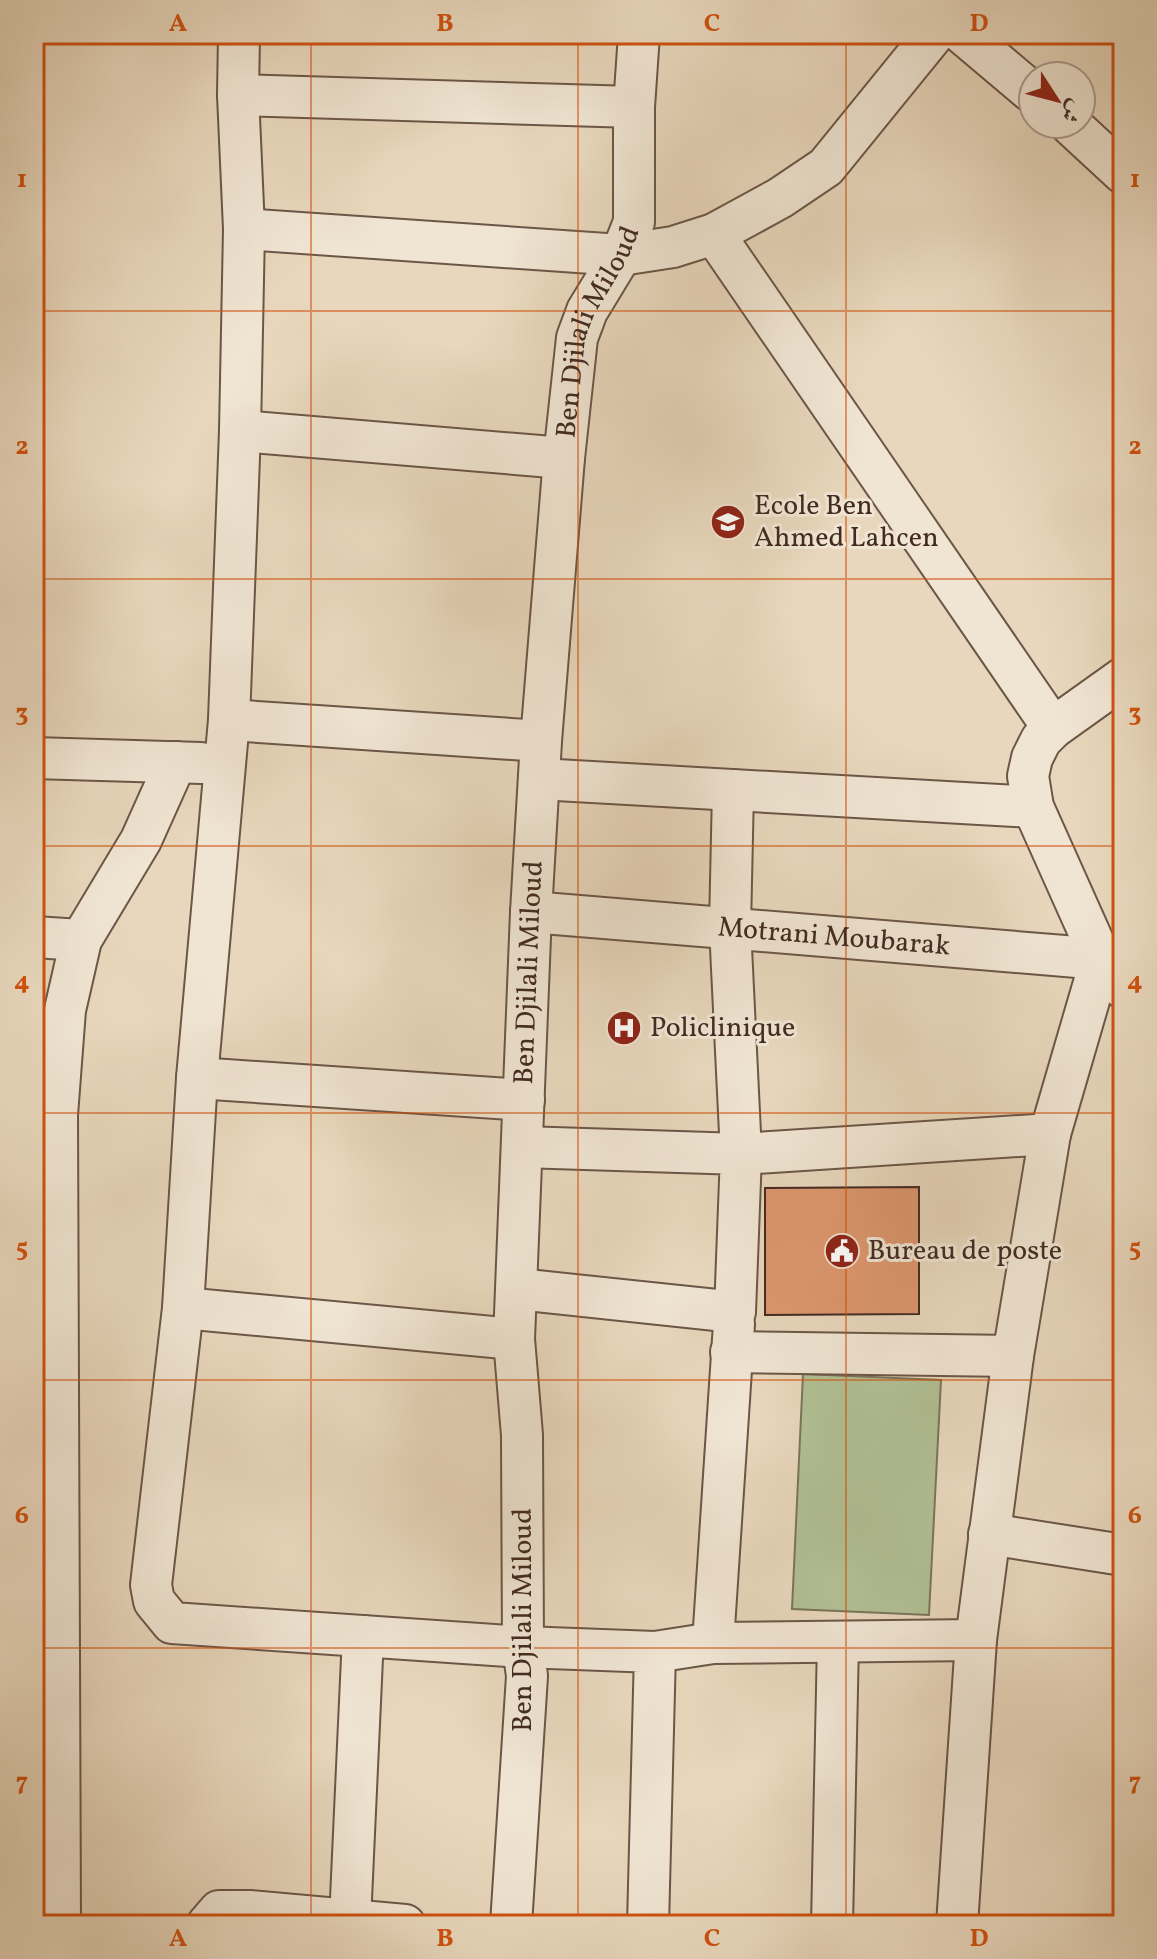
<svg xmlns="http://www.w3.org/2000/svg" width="1157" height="1959" font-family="Vollkorn,Amiri,serif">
  <rect width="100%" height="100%" fill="#e8d7bc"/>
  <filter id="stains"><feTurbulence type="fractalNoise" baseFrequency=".0025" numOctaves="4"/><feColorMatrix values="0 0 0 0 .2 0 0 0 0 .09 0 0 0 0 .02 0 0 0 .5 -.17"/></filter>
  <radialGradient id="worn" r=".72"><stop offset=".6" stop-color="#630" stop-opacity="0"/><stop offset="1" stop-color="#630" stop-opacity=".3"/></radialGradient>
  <path fill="#b1bf94" stroke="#7a755b" stroke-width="2" d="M 803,1374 L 941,1380 L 929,1615 L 792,1609 Z"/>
  <path fill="#dc966d" stroke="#432b22" stroke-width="2" d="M 919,1187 L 919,1314 L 765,1315 L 765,1188 Z"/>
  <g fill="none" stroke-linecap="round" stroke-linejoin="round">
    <g stroke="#6c5648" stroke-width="44">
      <g id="minor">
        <path d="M 239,34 L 238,95 L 244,229 L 240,431 L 229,720 L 197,1078 L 183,1308 L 151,1585 L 154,1601 L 172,1623 L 523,1647 L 655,1652 L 648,1925"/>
        <path d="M 963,34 L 1033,93"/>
        <path d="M 238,95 L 634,107"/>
        <path d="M 1070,124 L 1123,173"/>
        <path d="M 244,229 L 621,255 L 673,247 L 714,234 L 780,198 L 826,167 L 934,34"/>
        <path d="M 714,234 L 1053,728"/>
        <path d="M 240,431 L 564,458"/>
        <path d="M 229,720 L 541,741"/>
        <path d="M 34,758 L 201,763"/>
        <path d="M 539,779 L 1033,807"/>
        <path d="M 733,790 L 730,927 L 741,1154 L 1050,1134 L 1101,959 L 1033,807 L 1028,776 L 1032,758 L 1041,740 L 1053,728 L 1123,678"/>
        <path id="s1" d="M 531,912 L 1101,959 L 1123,988"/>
        <path d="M 34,937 L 81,940"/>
        <path d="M 197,1078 L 524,1100"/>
        <path d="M 518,1289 L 735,1312 L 741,1154 L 522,1147"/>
        <path d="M 183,1308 L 514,1339"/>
        <path d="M 731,1352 L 1013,1356 L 1050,1134"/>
        <path d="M 989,1534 L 1123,1555"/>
        <path d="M 713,1643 L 734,1324"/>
        <path d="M 655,1652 L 713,1643 L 976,1640 L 1013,1356"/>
        <path d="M 350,1921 L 363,1636"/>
        <path d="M 60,1925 L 57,1115 L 65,1010 L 81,940 L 141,840 L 176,762"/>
        <path d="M 207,1925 L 219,1911 L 250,1911 L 405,1925"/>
        <path id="s2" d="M 511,1925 L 527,1676 L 523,1647 L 522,1435 L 514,1339 L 531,912 L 541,741 L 564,458 L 577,338 L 587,311 L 621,255 L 634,222 L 634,107 L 639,34"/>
        <path d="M 832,1925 L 838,1642"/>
        <path d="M 957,1925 L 976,1640"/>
      </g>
    </g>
    <use href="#minor" stroke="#f0e5d3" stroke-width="40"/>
  </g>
  <path fill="none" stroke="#cf520f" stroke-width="2" stroke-opacity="0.55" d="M 311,34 L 311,1925M 578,34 L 578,1925M 846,34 L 846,1925M 34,311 L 1123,311M 34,579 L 1123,579M 34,846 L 1123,846M 34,1113 L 1123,1113M 34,1380 L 1123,1380M 34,1648 L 1123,1648"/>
  <defs>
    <g id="school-disc" transform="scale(1.8)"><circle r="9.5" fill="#8f2418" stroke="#f0e5d3"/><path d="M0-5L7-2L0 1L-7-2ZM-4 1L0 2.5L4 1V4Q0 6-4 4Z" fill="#fff"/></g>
    <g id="hospital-disc" transform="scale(1.8)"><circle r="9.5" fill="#8f2418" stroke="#f0e5d3"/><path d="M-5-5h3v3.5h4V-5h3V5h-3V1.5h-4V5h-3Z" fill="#fff"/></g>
    <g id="civic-disc" transform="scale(1.8)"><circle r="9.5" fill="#8f2418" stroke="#f0e5d3"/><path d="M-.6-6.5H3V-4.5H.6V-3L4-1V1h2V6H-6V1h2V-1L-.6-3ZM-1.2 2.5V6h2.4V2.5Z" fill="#fff"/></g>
  </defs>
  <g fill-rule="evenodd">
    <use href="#school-disc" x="728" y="522"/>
    <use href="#hospital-disc" x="624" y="1028"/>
    <use href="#civic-disc" x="842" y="1251"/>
  </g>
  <g text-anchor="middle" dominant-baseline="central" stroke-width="6" stroke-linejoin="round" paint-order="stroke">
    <g font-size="28" fill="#432b22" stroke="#f0e5d3">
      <text stroke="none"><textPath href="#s2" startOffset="1602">Ben Djilali Miloud</textPath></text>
      <text stroke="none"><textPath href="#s1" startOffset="304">Motrani Moubarak</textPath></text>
      <text stroke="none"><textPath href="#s2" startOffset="954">Ben Djilali Miloud</textPath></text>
      <text transform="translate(523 1620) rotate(-90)">Ben Djilali Miloud</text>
    </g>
    <g font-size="28" fill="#432b22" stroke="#f0e5d3" text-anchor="start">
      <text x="754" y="506">Ecole Ben<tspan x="754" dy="32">Ahmed Lahcen</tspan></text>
      <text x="650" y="1028">Policlinique</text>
      <text x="868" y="1251">Bureau de poste</text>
    </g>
  </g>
  <rect width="1157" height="1959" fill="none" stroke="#e8d7bc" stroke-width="88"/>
  <g transform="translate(1057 100) rotate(126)"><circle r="38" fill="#f0e5d3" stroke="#ab9b8c" stroke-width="2"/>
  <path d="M0-6L14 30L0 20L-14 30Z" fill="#8f2418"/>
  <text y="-12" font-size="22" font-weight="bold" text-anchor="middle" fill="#432b22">ش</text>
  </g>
  <rect x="44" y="44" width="1069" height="1871" fill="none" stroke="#cf520f" stroke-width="3"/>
  <g font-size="26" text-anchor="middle" font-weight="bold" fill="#cf520f">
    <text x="178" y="31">A</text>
    <text x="445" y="31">B</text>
    <text x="712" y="31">C</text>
    <text x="979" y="31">D</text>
    <text x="22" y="187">1</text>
    <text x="1135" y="187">1</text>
    <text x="22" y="454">2</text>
    <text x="1135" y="454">2</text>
    <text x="22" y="721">3</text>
    <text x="1135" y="721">3</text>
    <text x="22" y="989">4</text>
    <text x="1135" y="989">4</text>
    <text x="22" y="1256">5</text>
    <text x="1135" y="1256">5</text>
    <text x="22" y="1523">6</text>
    <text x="1135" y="1523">6</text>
    <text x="22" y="1790">7</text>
    <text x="1135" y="1790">7</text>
    <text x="178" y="1946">A</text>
    <text x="445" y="1946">B</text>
    <text x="712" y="1946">C</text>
    <text x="979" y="1946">D</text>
  </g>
  <rect width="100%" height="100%" filter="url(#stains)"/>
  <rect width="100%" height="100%" fill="url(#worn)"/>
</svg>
